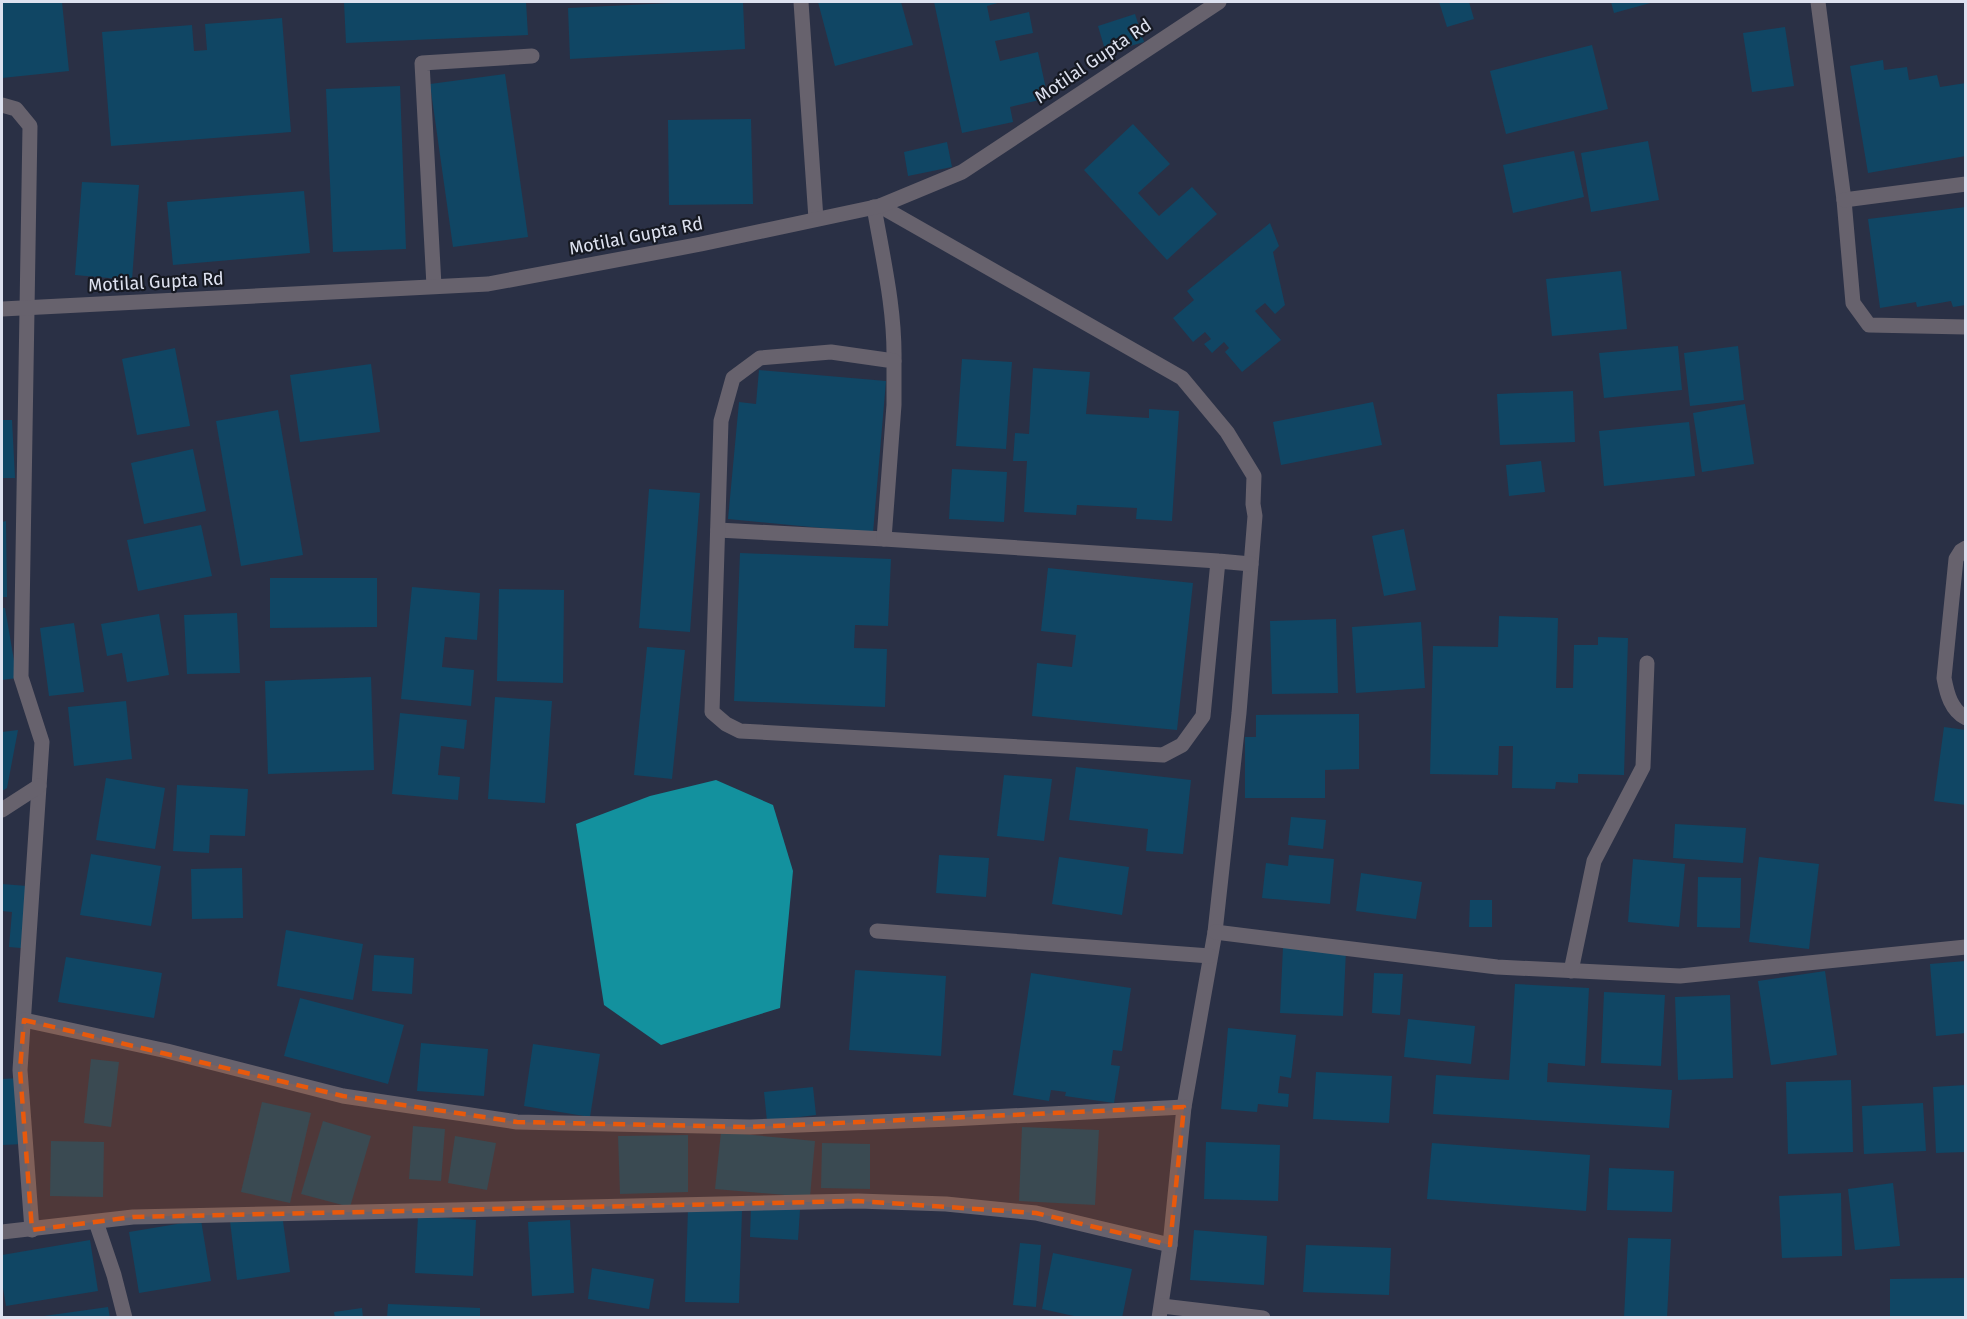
<svg xmlns="http://www.w3.org/2000/svg" width="1967" height="1319" font-family="'Fira Sans',sans-serif">
  <rect width="100%" height="100%" fill="#2a3045"/>
  <path fill="#13919e" d="M 716,780 L 773,805 L 793,871 L 780,1008 L 661,1045 L 604,1005 L 576,824 L 650,796 Z"/>
  <g fill="#104664">
    <path d="M 2,2 L 62,2 L 69,71 L 2,78 Z"/>
    <path d="M 344,2 L 526,2 L 528,35 L 346,43 Z"/>
    <path d="M 693,2 L 743,2 L 745,49 L 570,59 L 568,8 Z"/>
    <path d="M 818,2 L 901,2 L 913,45 L 835,66 Z"/>
    <path d="M 934,2 L 1001,2 L 987,6 L 990,21 L 1029,12 L 1033,33 L 995,41 L 1000,61 L 1038,52 L 1048,98 L 1010,107 L 1013,122 L 962,133 Z"/>
    <path d="M 1439,2 L 1469,2 L 1474,19 L 1447,27 Z"/>
    <path d="M 1611,2 L 1654,2 L 1614,13 Z"/>
    <path d="M 1135,14 L 1144,42 L 1106,53 L 1098,26 Z"/>
    <path d="M 282,18 L 291,132 L 111,146 L 102,32 L 192,25 L 194,51 L 207,50 L 205,24 Z"/>
    <path d="M 1785,27 L 1794,86 L 1752,92 L 1743,33 Z"/>
    <path d="M 1592,45 L 1608,109 L 1506,134 L 1490,71 Z"/>
    <path d="M 1883,60 L 1884,70 L 1907,67 L 1909,80 L 1937,75 L 1940,87 L 1966,83 L 1966,156 L 1868,173 L 1850,66 Z"/>
    <path d="M 505,74 L 528,237 L 453,247 L 430,84 Z"/>
    <path d="M 400,86 L 406,249 L 333,252 L 326,89 Z"/>
    <path d="M 751,119 L 753,204 L 669,205 L 668,120 Z"/>
    <path d="M 1133,124 L 1170,164 L 1138,193 L 1159,216 L 1192,187 L 1217,214 L 1167,260 L 1084,170 Z"/>
    <path d="M 1648,141 L 1659,200 L 1591,212 L 1581,153 Z"/>
    <path d="M 947,142 L 952,167 L 908,176 L 904,152 Z"/>
    <path d="M 1574,151 L 1584,197 L 1513,213 L 1503,165 Z"/>
    <path d="M 82,182 L 139,185 L 132,280 L 75,275 Z"/>
    <path d="M 304,191 L 310,253 L 173,265 L 167,202 Z"/>
    <path d="M 1966,207 L 1966,305 L 1953,307 L 1951,301 L 1917,307 L 1916,302 L 1880,308 L 1868,219 Z"/>
    <path d="M 1270,223 L 1279,246 L 1273,252 L 1285,305 L 1275,314 L 1265,303 L 1255,311 L 1281,340 L 1242,372 L 1225,352 L 1229,348 L 1224,342 L 1212,353 L 1204,344 L 1211,339 L 1205,332 L 1193,342 L 1173,318 L 1194,300 L 1187,291 Z"/>
    <path d="M 1621,271 L 1627,329 L 1552,336 L 1546,279 Z"/>
    <path d="M 1678,346 L 1682,390 L 1604,398 L 1599,353 Z"/>
    <path d="M 1738,346 L 1744,400 L 1690,406 L 1684,353 Z"/>
    <path d="M 175,348 L 190,426 L 137,435 L 122,359 Z"/>
    <path d="M 962,359 L 1012,362 L 1006,449 L 956,446 Z"/>
    <path d="M 371,364 L 380,432 L 300,442 L 290,375 Z"/>
    <path d="M 1033,368 L 1090,372 L 1086,414 L 1149,418 L 1149,409 L 1179,411 L 1172,521 L 1136,519 L 1137,508 L 1077,505 L 1076,515 L 1024,512 L 1027,461 L 1013,461 L 1015,433 L 1029,434 Z"/>
    <path d="M 759,370 L 886,381 L 873,533 L 728,519 L 739,402 L 756,404 Z"/>
    <path d="M 1573,391 L 1575,442 L 1500,445 L 1497,394 Z"/>
    <path d="M 1373,402 L 1382,445 L 1281,465 L 1273,422 Z"/>
    <path d="M 1745,404 L 1754,464 L 1702,472 L 1693,413 Z"/>
    <path d="M 278,410 L 303,555 L 241,566 L 216,421 Z"/>
    <path d="M 2,420 L 12,420 L 15,478 L 2,478 Z"/>
    <path d="M 1689,422 L 1695,476 L 1604,486 L 1599,431 Z"/>
    <path d="M 193,449 L 206,511 L 144,524 L 131,463 Z"/>
    <path d="M 1541,461 L 1545,492 L 1509,496 L 1506,465 Z"/>
    <path d="M 952,469 L 1007,472 L 1004,522 L 949,519 Z"/>
    <path d="M 649,489 L 700,493 L 690,632 L 639,628 Z"/>
    <path d="M 6,521 L 7,597 L 2,597 L 2,522 Z"/>
    <path d="M 201,525 L 212,576 L 138,591 L 127,540 Z"/>
    <path d="M 1404,529 L 1416,590 L 1384,596 L 1372,536 Z"/>
    <path d="M 740,553 L 891,559 L 888,626 L 855,625 L 854,648 L 887,649 L 885,707 L 734,701 Z"/>
    <path d="M 1048,568 L 1193,583 L 1177,730 L 1032,716 L 1037,663 L 1072,667 L 1076,635 L 1041,631 Z"/>
    <path d="M 270,578 L 377,578 L 377,627 L 270,628 Z"/>
    <path d="M 412,587 L 480,593 L 477,640 L 445,637 L 442,667 L 474,670 L 471,706 L 401,699 Z"/>
    <path d="M 499,589 L 564,590 L 563,683 L 497,681 Z"/>
    <path d="M 2,608 L 5,608 L 17,678 L 2,680 Z"/>
    <path d="M 237,613 L 240,673 L 187,674 L 184,615 Z"/>
    <path d="M 159,614 L 169,675 L 127,682 L 122,653 L 107,656 L 101,624 Z"/>
    <path d="M 1499,616 L 1558,618 L 1556,688 L 1573,688 L 1574,645 L 1598,645 L 1598,637 L 1628,638 L 1624,775 L 1578,774 L 1578,783 L 1556,782 L 1555,789 L 1512,788 L 1513,746 L 1499,746 L 1498,775 L 1430,774 L 1433,646 L 1498,647 Z"/>
    <path d="M 1336,619 L 1338,693 L 1272,694 L 1270,621 Z"/>
    <path d="M 1421,622 L 1425,688 L 1356,693 L 1352,627 Z"/>
    <path d="M 74,623 L 84,692 L 49,696 L 40,628 Z"/>
    <path d="M 647,647 L 685,650 L 672,779 L 634,775 Z"/>
    <path d="M 371,677 L 374,770 L 268,774 L 265,681 Z"/>
    <path d="M 495,697 L 552,701 L 545,803 L 488,799 Z"/>
    <path d="M 126,701 L 132,759 L 74,766 L 68,707 Z"/>
    <path d="M 400,713 L 467,720 L 464,749 L 441,746 L 438,775 L 460,777 L 458,800 L 392,794 Z"/>
    <path d="M 1359,714 L 1359,769 L 1325,770 L 1325,798 L 1245,798 L 1245,737 L 1256,737 L 1256,715 Z"/>
    <path d="M 1944,727 L 1966,730 L 1966,805 L 1934,801 Z"/>
    <path d="M 18,730 L 7,788 L 2,791 L 2,732 Z"/>
    <path d="M 1076,767 L 1191,780 L 1183,854 L 1146,851 L 1148,829 L 1069,820 Z"/>
    <path d="M 1004,775 L 1052,779 L 1044,841 L 997,836 Z"/>
    <path d="M 106,778 L 165,788 L 155,849 L 96,840 Z"/>
    <path d="M 177,785 L 248,789 L 245,836 L 210,835 L 209,853 L 173,851 Z"/>
    <path d="M 1291,817 L 1326,820 L 1323,849 L 1288,845 Z"/>
    <path d="M 1675,824 L 1746,828 L 1743,863 L 1673,858 Z"/>
    <path d="M 91,854 L 161,866 L 151,926 L 80,915 Z"/>
    <path d="M 939,855 L 989,858 L 986,897 L 936,893 Z"/>
    <path d="M 1289,855 L 1334,859 L 1330,904 L 1262,898 L 1266,863 L 1288,866 Z"/>
    <path d="M 1059,857 L 1129,867 L 1122,915 L 1052,904 Z"/>
    <path d="M 1759,857 L 1819,864 L 1809,949 L 1749,942 Z"/>
    <path d="M 1633,859 L 1685,864 L 1679,927 L 1628,922 Z"/>
    <path d="M 242,868 L 243,918 L 192,919 L 191,869 Z"/>
    <path d="M 1361,873 L 1422,882 L 1416,919 L 1356,911 Z"/>
    <path d="M 1698,877 L 1741,878 L 1740,928 L 1697,927 Z"/>
    <path d="M 2,884 L 27,886 L 21,948 L 9,947 L 12,912 L 2,911 Z"/>
    <path d="M 1470,900 L 1492,900 L 1492,927 L 1469,927 Z"/>
    <path d="M 286,930 L 363,944 L 353,1000 L 277,986 Z"/>
    <path d="M 1283,947 L 1346,950 L 1343,1016 L 1280,1013 Z"/>
    <path d="M 374,955 L 414,958 L 412,994 L 372,991 Z"/>
    <path d="M 66,957 L 162,973 L 154,1018 L 58,1002 Z"/>
    <path d="M 1966,961 L 1966,1033 L 1936,1036 L 1930,964 Z"/>
    <path d="M 855,970 L 946,976 L 941,1056 L 849,1050 Z"/>
    <path d="M 1825,971 L 1837,1055 L 1771,1065 L 1758,981 Z"/>
    <path d="M 1031,973 L 1131,988 L 1122,1051 L 1113,1050 L 1111,1065 L 1120,1066 L 1114,1103 L 1065,1096 L 1066,1092 L 1051,1090 L 1049,1101 L 1013,1095 Z"/>
    <path d="M 1374,973 L 1403,974 L 1400,1015 L 1372,1013 Z"/>
    <path d="M 1515,984 L 1589,988 L 1585,1066 L 1548,1063 L 1547,1082 L 1672,1090 L 1669,1128 L 1433,1114 L 1436,1075 L 1509,1080 Z"/>
    <path d="M 1604,992 L 1665,995 L 1661,1066 L 1601,1063 Z"/>
    <path d="M 1730,995 L 1733,1078 L 1678,1080 L 1675,997 Z"/>
    <path d="M 300,998 L 404,1025 L 388,1084 L 284,1056 Z"/>
    <path d="M 1408,1019 L 1475,1026 L 1471,1064 L 1404,1057 Z"/>
    <path d="M 1228,1028 L 1296,1035 L 1291,1078 L 1280,1076 L 1278,1093 L 1289,1094 L 1288,1107 L 1258,1104 L 1257,1112 L 1221,1109 Z"/>
    <path d="M 421,1043 L 488,1049 L 484,1096 L 417,1091 Z"/>
    <path d="M 533,1044 L 600,1054 L 590,1117 L 524,1106 Z"/>
    <path d="M 91,1059 L 119,1062 L 111,1127 L 84,1123 Z"/>
    <path d="M 1316,1072 L 1392,1076 L 1389,1123 L 1313,1119 Z"/>
    <path d="M 20,1078 L 24,1144 L 2,1145 L 2,1079 Z"/>
    <path d="M 1851,1080 L 1853,1152 L 1788,1154 L 1786,1082 Z"/>
    <path d="M 1966,1085 L 1966,1152 L 1936,1153 L 1933,1087 Z"/>
    <path d="M 813,1087 L 816,1115 L 767,1121 L 764,1092 Z"/>
    <path d="M 262,1102 L 311,1113 L 290,1203 L 241,1192 Z"/>
    <path d="M 1923,1103 L 1926,1151 L 1864,1154 L 1862,1106 Z"/>
    <path d="M 323,1121 L 371,1136 L 350,1207 L 301,1194 Z"/>
    <path d="M 413,1126 L 445,1129 L 441,1181 L 409,1179 Z"/>
    <path d="M 1022,1127 L 1099,1130 L 1095,1205 L 1019,1201 Z"/>
    <path d="M 721,1132 L 815,1141 L 810,1197 L 715,1189 Z"/>
    <path d="M 688,1135 L 688,1192 L 620,1194 L 618,1136 Z"/>
    <path d="M 455,1136 L 496,1143 L 487,1190 L 448,1183 Z"/>
    <path d="M 51,1141 L 104,1142 L 103,1197 L 50,1196 Z"/>
    <path d="M 1206,1142 L 1280,1145 L 1278,1201 L 1204,1199 Z"/>
    <path d="M 822,1143 L 870,1144 L 870,1189 L 821,1188 Z"/>
    <path d="M 1432,1143 L 1590,1155 L 1586,1211 L 1427,1199 Z"/>
    <path d="M 1609,1168 L 1674,1171 L 1672,1212 L 1607,1210 Z"/>
    <path d="M 1893,1183 L 1900,1246 L 1855,1250 L 1848,1189 Z"/>
    <path d="M 1841,1193 L 1842,1256 L 1782,1258 L 1779,1196 Z"/>
    <path d="M 751,1207 L 800,1210 L 798,1240 L 750,1237 Z"/>
    <path d="M 688,1209 L 742,1211 L 739,1303 L 685,1302 Z"/>
    <path d="M 282,1214 L 290,1272 L 237,1280 L 230,1221 Z"/>
    <path d="M 418,1216 L 476,1220 L 473,1276 L 415,1273 Z"/>
    <path d="M 201,1220 L 211,1281 L 139,1293 L 129,1232 Z"/>
    <path d="M 570,1220 L 574,1293 L 532,1296 L 528,1222 Z"/>
    <path d="M 1194,1230 L 1267,1236 L 1264,1285 L 1190,1280 Z"/>
    <path d="M 1628,1238 L 1671,1239 L 1667,1318 L 1624,1318 Z"/>
    <path d="M 90,1240 L 98,1291 L 6,1306 L 2,1282 L 2,1255 Z"/>
    <path d="M 1020,1243 L 1041,1245 L 1036,1307 L 1013,1305 Z"/>
    <path d="M 1306,1245 L 1391,1248 L 1389,1295 L 1303,1292 Z"/>
    <path d="M 1053,1253 L 1132,1269 L 1122,1318 L 1083,1318 L 1042,1309 Z"/>
    <path d="M 592,1268 L 654,1279 L 649,1309 L 588,1299 Z"/>
    <path d="M 1964,1278 L 1964,1318 L 1890,1318 L 1890,1279 Z"/>
    <path d="M 388,1304 L 480,1308 L 480,1318 L 387,1318 Z"/>
    <path d="M 108,1307 L 110,1318 L 44,1318 L 44,1316 Z"/>
    <path d="M 362,1308 L 363,1318 L 335,1318 L 334,1312 Z"/>
  </g>
  <g fill="none" stroke-linecap="round" stroke-linejoin="round">
    <g stroke="#67626d" stroke-width="15">
      <path d="M 801,2 L 816,219"/>
      <path d="M 1818,2 L 1844,200 L 1853,303 L 1869,325 L 1966,327"/>
      <path d="M 2,105 L 16,109 L 30,126 L 21,677 L 42,742 L 20,1070 L 32,1230"/>
      <path d="M 1844,200 L 1966,184"/>
      <path d="M 880,206 L 1182,378 L 1227,432 L 1254,476 L 1253,504 L 1255,516 L 1239,713 L 1215,932 L 1184,1107 L 1170,1245 L 1159,1318"/>
      <path d="M 874,207 C 883,259 895,309 894,361"/>
      <path d="M 434,286 L 422,63 L 532,56"/>
      <path d="M 2,309 L 488,284 L 701,244 L 880,206 L 962,172 L 1219,2"/>
      <path d="M 718,530 L 884,539"/>
      <path d="M 1966,548 L 1961,551 L 1956,559 L 1944,678 C 1947,694 1951,710 1966,718"/>
      <path d="M 1218,561 L 1203,716 L 1182,745 L 1163,755 L 740,731 L 726,724 L 712,712 L 721,421 L 733,378 L 760,358 L 831,352 L 894,361 L 894,405 L 884,539 L 1218,561 L 1251,564"/>
      <path d="M 2,810 L 39,786"/>
      <path d="M 877,931 L 1210,956"/>
      <path d="M 1215,932 L 1497,967 L 1680,976 L 1966,947"/>
      <path d="M 1571,971 L 1594,861 L 1643,767 L 1647,663"/>
      <path d="M 24,1020 L 167,1051 L 343,1096 L 517,1122 L 750,1127 L 951,1119 L 1184,1107"/>
      <path d="M 96,1222 L 114,1275 L 125,1318"/>
      <path d="M 2,1232 L 133,1217 L 858,1201 L 946,1204 L 1036,1213 L 1170,1245"/>
      <path d="M 1162,1306 L 1263,1318"/>
    </g>
  </g>
  <path fill="#e8590c" fill-opacity="0.2" stroke="#e8590c" stroke-width="4.5" stroke-dasharray="12 8" stroke-linejoin="round" d="M 24,1020 L 343,1096 L 517,1122 L 750,1127 L 1184,1107 L 1170,1245 L 1036,1213 L 858,1201 L 133,1217 L 32,1230 L 20,1070 Z"/>
  <g text-anchor="middle" dominant-baseline="central" stroke-width="4.5" stroke-linejoin="round" paint-order="stroke">
    <g font-size="18" fill="#dde1ef" stroke="#161922">
      <text transform="translate(1093 61) rotate(-34)">Motilal Gupta Rd</text>
      <text transform="translate(636 236) rotate(-11)">Motilal Gupta Rd</text>
      <text transform="translate(156 282) rotate(-3)">Motilal Gupta Rd</text>
    </g>
  </g>
  <rect width="1967" height="1319" fill="none" stroke="#dde1ef" stroke-width="6"/>
</svg>
